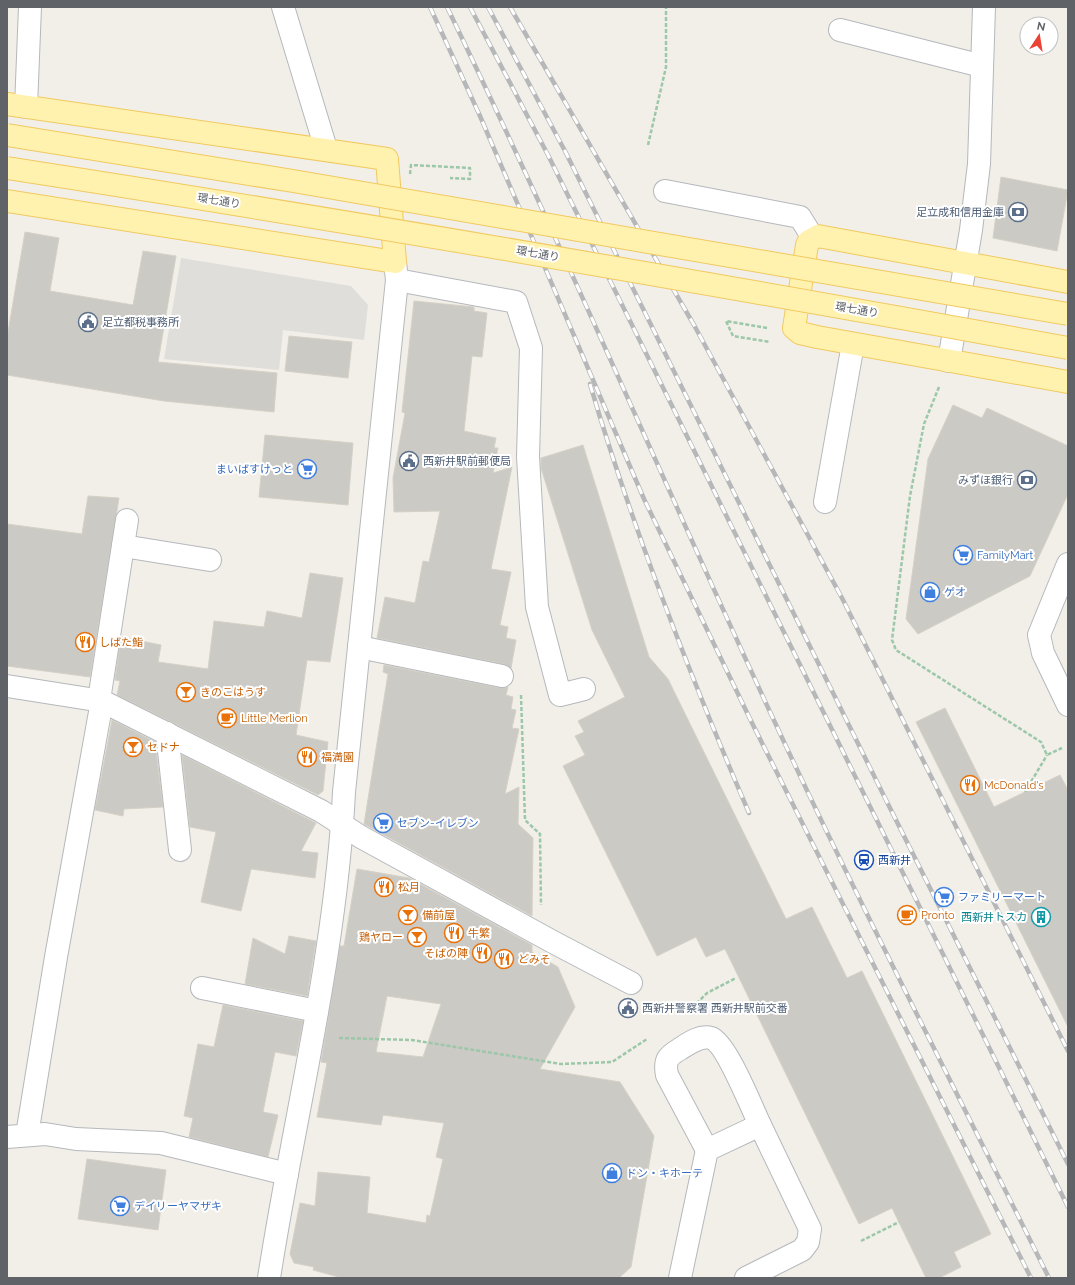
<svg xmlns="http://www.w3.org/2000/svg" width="1075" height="1285" font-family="Raleway,'Noto Sans JP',sans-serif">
  <rect width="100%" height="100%" fill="#f1efe8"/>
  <path fill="#e0deda" d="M 181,258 L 351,286 L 368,305 L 364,340 L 283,330 L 279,370 L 164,359 Z"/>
  <g fill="#cccac5" stroke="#d6d1c6" fill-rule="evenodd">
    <path d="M 1001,177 L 1068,190 L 1057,251 L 993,238 Z"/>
    <path d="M 25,232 L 59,238 L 50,291 L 133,305 L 143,251 L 176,256 L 158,362 L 277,373 L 274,412 L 164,401 L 7,375 L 7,338 Z"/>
    <path d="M 414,301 L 474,307 L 474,311 L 487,313 L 482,357 L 472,356 L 464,431 L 496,438 L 494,448 L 498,448 L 493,473 L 512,467 L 491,569 L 511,572 L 500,625 L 508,627 L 506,638 L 516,640 L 511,668 L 504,664 L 377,638 L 385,597 L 415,603 L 423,561 L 429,562 L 440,511 L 394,512 L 393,478 L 405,413 L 402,412 Z"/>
    <path d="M 289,336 L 352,342 L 348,378 L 285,371 Z"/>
    <path d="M 953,405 L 982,418 L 987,408 L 1068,446 L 1068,494 L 1030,576 L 918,634 L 906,619 L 928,459 Z"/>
    <path d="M 265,435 L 353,443 L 348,505 L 259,497 Z"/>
    <path d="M 583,445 L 649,657 L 668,679 L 786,919 L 812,907 L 847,978 L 862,971 L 991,1234 L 954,1252 L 961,1267 L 939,1278 L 926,1278 L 892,1208 L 859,1224 L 725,949 L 706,957 L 696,937 L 657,956 L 563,766 L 585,755 L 575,736 L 584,732 L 578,721 L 625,697 L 592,630 L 541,468 L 541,458 Z"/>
    <path d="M 88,496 L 119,498 L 90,677 L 7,666 L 7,524 L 82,534 Z"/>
    <path d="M 310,573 L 343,578 L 330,662 L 307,660 L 296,735 L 328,742 L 323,791 L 318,795 L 117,695 L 120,681 L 115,680 L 121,637 L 161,645 L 158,662 L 208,669 L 214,621 L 264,627 L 267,611 L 302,618 Z"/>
    <path d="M 384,665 L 500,688 L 508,687 L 506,695 L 513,697 L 511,709 L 516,710 L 512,728 L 519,729 L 505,794 L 519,787 L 518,824 L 533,838 L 532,916 L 364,824 L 388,674 L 383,672 Z"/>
    <path d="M 945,708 L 994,807 L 1060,775 L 1068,790 L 1068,1027 L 916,722 Z"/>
    <path d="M 112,720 L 155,742 L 163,807 L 124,809 L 123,816 L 95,810 Z"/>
    <path d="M 182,755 L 316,823 L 301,851 L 318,853 L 315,878 L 251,869 L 241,911 L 201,902 L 216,832 L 190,827 Z"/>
    <path d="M 357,869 L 409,878 L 532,945 L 532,952 L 558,967 L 575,1007 L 540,1069 L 620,1082 L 654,1136 L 631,1267 L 619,1278 L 342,1278 L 313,1270 L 314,1267 L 294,1263 L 290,1254 L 300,1203 L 315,1206 L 318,1172 L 370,1177 L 367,1213 L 426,1223 L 427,1215 L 430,1216 L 443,1159 L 436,1157 L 444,1123 L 383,1115 L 381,1125 L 317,1117 L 327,1063 L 321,1062 L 340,946 L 344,946 ZM 387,996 L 441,1004 L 423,1057 L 376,1052 Z"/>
    <path d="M 289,936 L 316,941 L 307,996 L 245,984 L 253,938 L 285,954 Z"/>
    <path d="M 223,1005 L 303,1021 L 296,1056 L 275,1052 L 263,1112 L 278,1115 L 268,1157 L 189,1137 L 193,1118 L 184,1116 L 198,1044 L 214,1047 Z"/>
    <path d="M 87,1159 L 166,1170 L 158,1230 L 78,1219 Z"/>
  </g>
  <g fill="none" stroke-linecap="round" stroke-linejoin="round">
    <g stroke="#b5b8bc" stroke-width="24">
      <g id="minor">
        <path d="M 283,7 L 326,149"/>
        <path d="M 840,30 L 982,66"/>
        <path d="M 26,107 L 30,7"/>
        <path d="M 665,191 L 800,217 L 813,238"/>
        <path d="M 397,280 L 516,302 L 531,348 L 528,457 L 537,607 L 560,695 L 584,689"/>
        <path d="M 949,361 L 971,230 L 979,164 L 984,7"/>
        <path d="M 825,502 L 853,344"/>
        <path d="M 123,546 L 210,560"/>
        <path d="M 1068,564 L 1039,635 L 1043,653 L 1068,705"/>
        <path d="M 359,647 L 502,676"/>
        <path d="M 7,686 L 102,701 L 321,811 L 361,837 L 553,942 L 631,983"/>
        <path d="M 99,700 L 127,520"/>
        <path d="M 167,733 L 180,850"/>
        <path d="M 202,988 L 317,1011"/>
        <path d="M 27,1135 L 56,957 L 102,701"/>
        <path d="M 7,1137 L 45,1134 L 76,1139 L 161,1143 L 287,1174"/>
        <path d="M 707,1150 L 667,1075 C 664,1060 668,1056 680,1049 C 689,1043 700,1035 711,1038 C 726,1043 752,1108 760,1125"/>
        <path d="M 269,1278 C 294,1116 336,956 344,792 L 397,280 L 395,262"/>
        <path d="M 680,1278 L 707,1150 L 760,1125 L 810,1229 L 808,1242 L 802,1250 L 746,1278"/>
      </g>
    </g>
    <g stroke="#f2c960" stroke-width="24">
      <g id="major">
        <path d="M 7,104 L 387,159 L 395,262 L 7,201"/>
        <path d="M 1068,282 L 818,236 L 809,241 L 807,245 L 794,328 L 800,333 L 817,337 L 1068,382"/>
      </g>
    </g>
    <g stroke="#9cc7a9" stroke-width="2.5" stroke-dasharray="4 2" stroke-linecap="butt">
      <path d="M 648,145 L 666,67 L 666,7"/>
      <path d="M 767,328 L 726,321 L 733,336 L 770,342"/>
      <path d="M 939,387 L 924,424 L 910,496 L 892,640 L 896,650 L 1041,742 L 1047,755 L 1062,748"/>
      <path d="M 521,695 L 525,820 L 540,834 L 541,905"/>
      <path d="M 1025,792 L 1047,755"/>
      <path d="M 688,1012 L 707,993 L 736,978"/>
      <path d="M 339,1038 L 412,1040 L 561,1064 L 612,1062 L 647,1039"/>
      <path d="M 861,1241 L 899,1222"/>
    </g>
    <use href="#minor" stroke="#fff" stroke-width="22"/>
    <use href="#major" stroke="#fff2af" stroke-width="22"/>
    <g stroke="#b6b7b8" stroke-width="4.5">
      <g id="rail">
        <path d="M 430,7 L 480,116 L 644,499 L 753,725 L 1031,1278"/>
        <path d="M 447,7 C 560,240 662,479 771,714 C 859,904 956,1090 1049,1278"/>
        <path d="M 470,7 L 548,155 L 1068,1207"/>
        <path d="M 488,7 L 565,151 L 885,798 L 1068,1164"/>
        <path d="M 510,7 L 694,325 L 842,598 L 1068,1051"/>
        <path d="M 590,384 C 633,530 689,673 749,813"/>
      </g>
    </g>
    <use href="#rail" stroke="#fff" stroke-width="3" stroke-dasharray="9" stroke-linecap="butt"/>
    <g stroke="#f2c960" stroke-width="24" stroke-linecap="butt">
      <g id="major-bridge">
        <path d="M 7,135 L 293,181 L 1068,314"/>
        <path d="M 7,168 C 362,223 715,284 1068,348"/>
      </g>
    </g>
    <path stroke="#9cc7a9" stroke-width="2.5" stroke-dasharray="4 2" stroke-linecap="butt" d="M 410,174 L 411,165 L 470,168 L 470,179 L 450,178"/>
    <use href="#major-bridge" stroke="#fff2af" stroke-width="22"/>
  </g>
  <defs>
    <g id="bank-ring" transform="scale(1)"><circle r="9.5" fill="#fff" stroke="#5c6f8a" stroke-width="1.5"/><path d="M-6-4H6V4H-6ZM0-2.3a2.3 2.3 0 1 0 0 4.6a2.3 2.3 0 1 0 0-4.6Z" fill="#5c6f8a"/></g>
    <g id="civic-ring" transform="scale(1)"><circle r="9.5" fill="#fff" stroke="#5c6f8a" stroke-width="1.5"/><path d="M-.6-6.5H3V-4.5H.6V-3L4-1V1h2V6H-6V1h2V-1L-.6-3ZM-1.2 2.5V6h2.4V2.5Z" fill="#5c6f8a"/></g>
    <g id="supermarket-ring" transform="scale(1)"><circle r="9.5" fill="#fff" stroke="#3f7fe0" stroke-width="1.5"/><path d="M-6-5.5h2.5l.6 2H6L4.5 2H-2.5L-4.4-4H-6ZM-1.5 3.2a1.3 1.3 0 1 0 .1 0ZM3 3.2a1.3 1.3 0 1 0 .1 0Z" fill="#3f7fe0"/></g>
    <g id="shop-ring" transform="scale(1)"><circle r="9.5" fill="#fff" stroke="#3f7fe0" stroke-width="1.5"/><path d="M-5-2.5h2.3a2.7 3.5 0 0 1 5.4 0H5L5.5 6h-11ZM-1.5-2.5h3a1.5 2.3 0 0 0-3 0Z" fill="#3f7fe0"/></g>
    <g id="restaurant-ring" transform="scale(1)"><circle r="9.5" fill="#fff" stroke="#e8710a" stroke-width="1.5"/><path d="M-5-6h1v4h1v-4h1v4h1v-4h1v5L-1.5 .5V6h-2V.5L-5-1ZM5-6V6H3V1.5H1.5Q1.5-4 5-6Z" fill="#e8710a"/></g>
    <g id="bar-ring" transform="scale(1)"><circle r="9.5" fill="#fff" stroke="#e8710a" stroke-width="1.5"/><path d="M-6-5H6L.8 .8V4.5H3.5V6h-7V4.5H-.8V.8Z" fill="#e8710a"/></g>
    <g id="cafe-ring" transform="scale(1)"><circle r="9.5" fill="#fff" stroke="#e8710a" stroke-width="1.5"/><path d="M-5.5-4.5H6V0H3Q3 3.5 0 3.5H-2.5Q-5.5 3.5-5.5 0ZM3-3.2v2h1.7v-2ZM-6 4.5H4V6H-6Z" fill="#e8710a"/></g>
    <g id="station-ring" transform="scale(1)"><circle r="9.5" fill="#fff" stroke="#1a4fb4" stroke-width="1.5"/><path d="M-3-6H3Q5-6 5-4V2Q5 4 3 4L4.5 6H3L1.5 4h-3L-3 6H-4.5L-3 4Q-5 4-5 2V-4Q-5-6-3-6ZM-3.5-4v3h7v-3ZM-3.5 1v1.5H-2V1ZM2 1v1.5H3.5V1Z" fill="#1a4fb4"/></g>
    <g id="building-ring" transform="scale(1)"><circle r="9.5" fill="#fff" stroke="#0f9aa8" stroke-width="1.5"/><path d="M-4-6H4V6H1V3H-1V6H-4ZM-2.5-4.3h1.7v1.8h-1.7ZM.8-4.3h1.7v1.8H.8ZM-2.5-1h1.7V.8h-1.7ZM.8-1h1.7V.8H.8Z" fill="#0f9aa8"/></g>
  </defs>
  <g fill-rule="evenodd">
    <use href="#bank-ring" x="1018" y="212"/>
    <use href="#civic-ring" x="88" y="322"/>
    <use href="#civic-ring" x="409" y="461"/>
    <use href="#supermarket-ring" x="307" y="469"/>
    <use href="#bank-ring" x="1027" y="480"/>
    <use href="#supermarket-ring" x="963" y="555"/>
    <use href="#shop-ring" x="930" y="592"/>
    <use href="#restaurant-ring" x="85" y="642"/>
    <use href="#bar-ring" x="186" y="692"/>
    <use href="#cafe-ring" x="227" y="718"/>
    <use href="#bar-ring" x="133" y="747"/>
    <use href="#restaurant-ring" x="307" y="757"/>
    <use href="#restaurant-ring" x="970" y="785"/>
    <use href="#supermarket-ring" x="383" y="823"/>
    <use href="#station-ring" x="864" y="860"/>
    <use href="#restaurant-ring" x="384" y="887"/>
    <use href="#supermarket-ring" x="944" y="897"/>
    <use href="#bar-ring" x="408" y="915"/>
    <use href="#cafe-ring" x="907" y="915"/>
    <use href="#building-ring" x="1041" y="917"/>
    <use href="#restaurant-ring" x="454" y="933"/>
    <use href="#bar-ring" x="417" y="937"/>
    <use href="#restaurant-ring" x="482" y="953"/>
    <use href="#restaurant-ring" x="504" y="959"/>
    <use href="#civic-ring" x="628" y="1008"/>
    <use href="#shop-ring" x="612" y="1173"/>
    <use href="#supermarket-ring" x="120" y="1206"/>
  </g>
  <g text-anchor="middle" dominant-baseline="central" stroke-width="4" stroke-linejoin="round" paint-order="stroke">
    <g font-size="11" fill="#5f6368" stroke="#fff">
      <text transform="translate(219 201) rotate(9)">環七通り</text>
      <text transform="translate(538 254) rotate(10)">環七通り</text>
      <text transform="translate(857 310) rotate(10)">環七通り</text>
    </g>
    <g font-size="11" fill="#4e5e75" stroke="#fff" text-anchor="start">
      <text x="1004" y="212" text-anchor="end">足立成和信用金庫</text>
      <text x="102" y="322">足立都税事務所</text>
      <text x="423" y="461">西新井駅前郵便局</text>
      <text x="1013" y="480" text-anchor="end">みずほ銀行</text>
      <text x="642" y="1008">西新井警察署 西新井駅前交番</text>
    </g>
    <g font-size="11" fill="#366cbe" stroke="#fff" text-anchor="start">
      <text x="293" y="469" text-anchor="end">まいばすけっと</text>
      <text x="977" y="555">FamilyMart</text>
      <text x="944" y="592">ゲオ</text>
      <text x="397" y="823">セブン-イレブン</text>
      <text x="958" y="897">ファミリーマート</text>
      <text x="626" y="1173">ドン・キホーテ</text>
      <text x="134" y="1206">デイリーヤマザキ</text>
    </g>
    <g font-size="11" fill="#c56008" stroke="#fff" text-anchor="start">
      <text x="99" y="642">しばた鮨</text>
      <text x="200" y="692">きのこはうす</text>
      <text x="241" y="718">Little Merlion</text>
      <text x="147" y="747">セドナ</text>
      <text x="321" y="757">福満園</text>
      <text x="984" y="785">McDonald's</text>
      <text x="398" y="887">松月</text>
      <text x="422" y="915">備前屋</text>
      <text x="921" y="915">Pronto</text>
      <text x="468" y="933">牛繁</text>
      <text x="403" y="937" text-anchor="end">鶏ヤロー</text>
      <text x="468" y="953" text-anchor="end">そばの陣</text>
      <text x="518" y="959">どみそ</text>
    </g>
    <g font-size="11" fill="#164399" stroke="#fff" text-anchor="start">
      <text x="878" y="860">西新井</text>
    </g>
    <g font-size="11" fill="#0d838f" stroke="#fff" text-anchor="end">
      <text x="1027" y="917">西新井トスカ</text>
    </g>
  </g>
  <rect width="1075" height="1285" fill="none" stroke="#5f6368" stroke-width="16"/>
  <g transform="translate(1039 36) rotate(12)"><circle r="19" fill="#ffffff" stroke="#bfc1c3"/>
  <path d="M0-3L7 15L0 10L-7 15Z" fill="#ea4335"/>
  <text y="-6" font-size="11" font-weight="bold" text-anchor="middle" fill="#5f6368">N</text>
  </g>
</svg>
